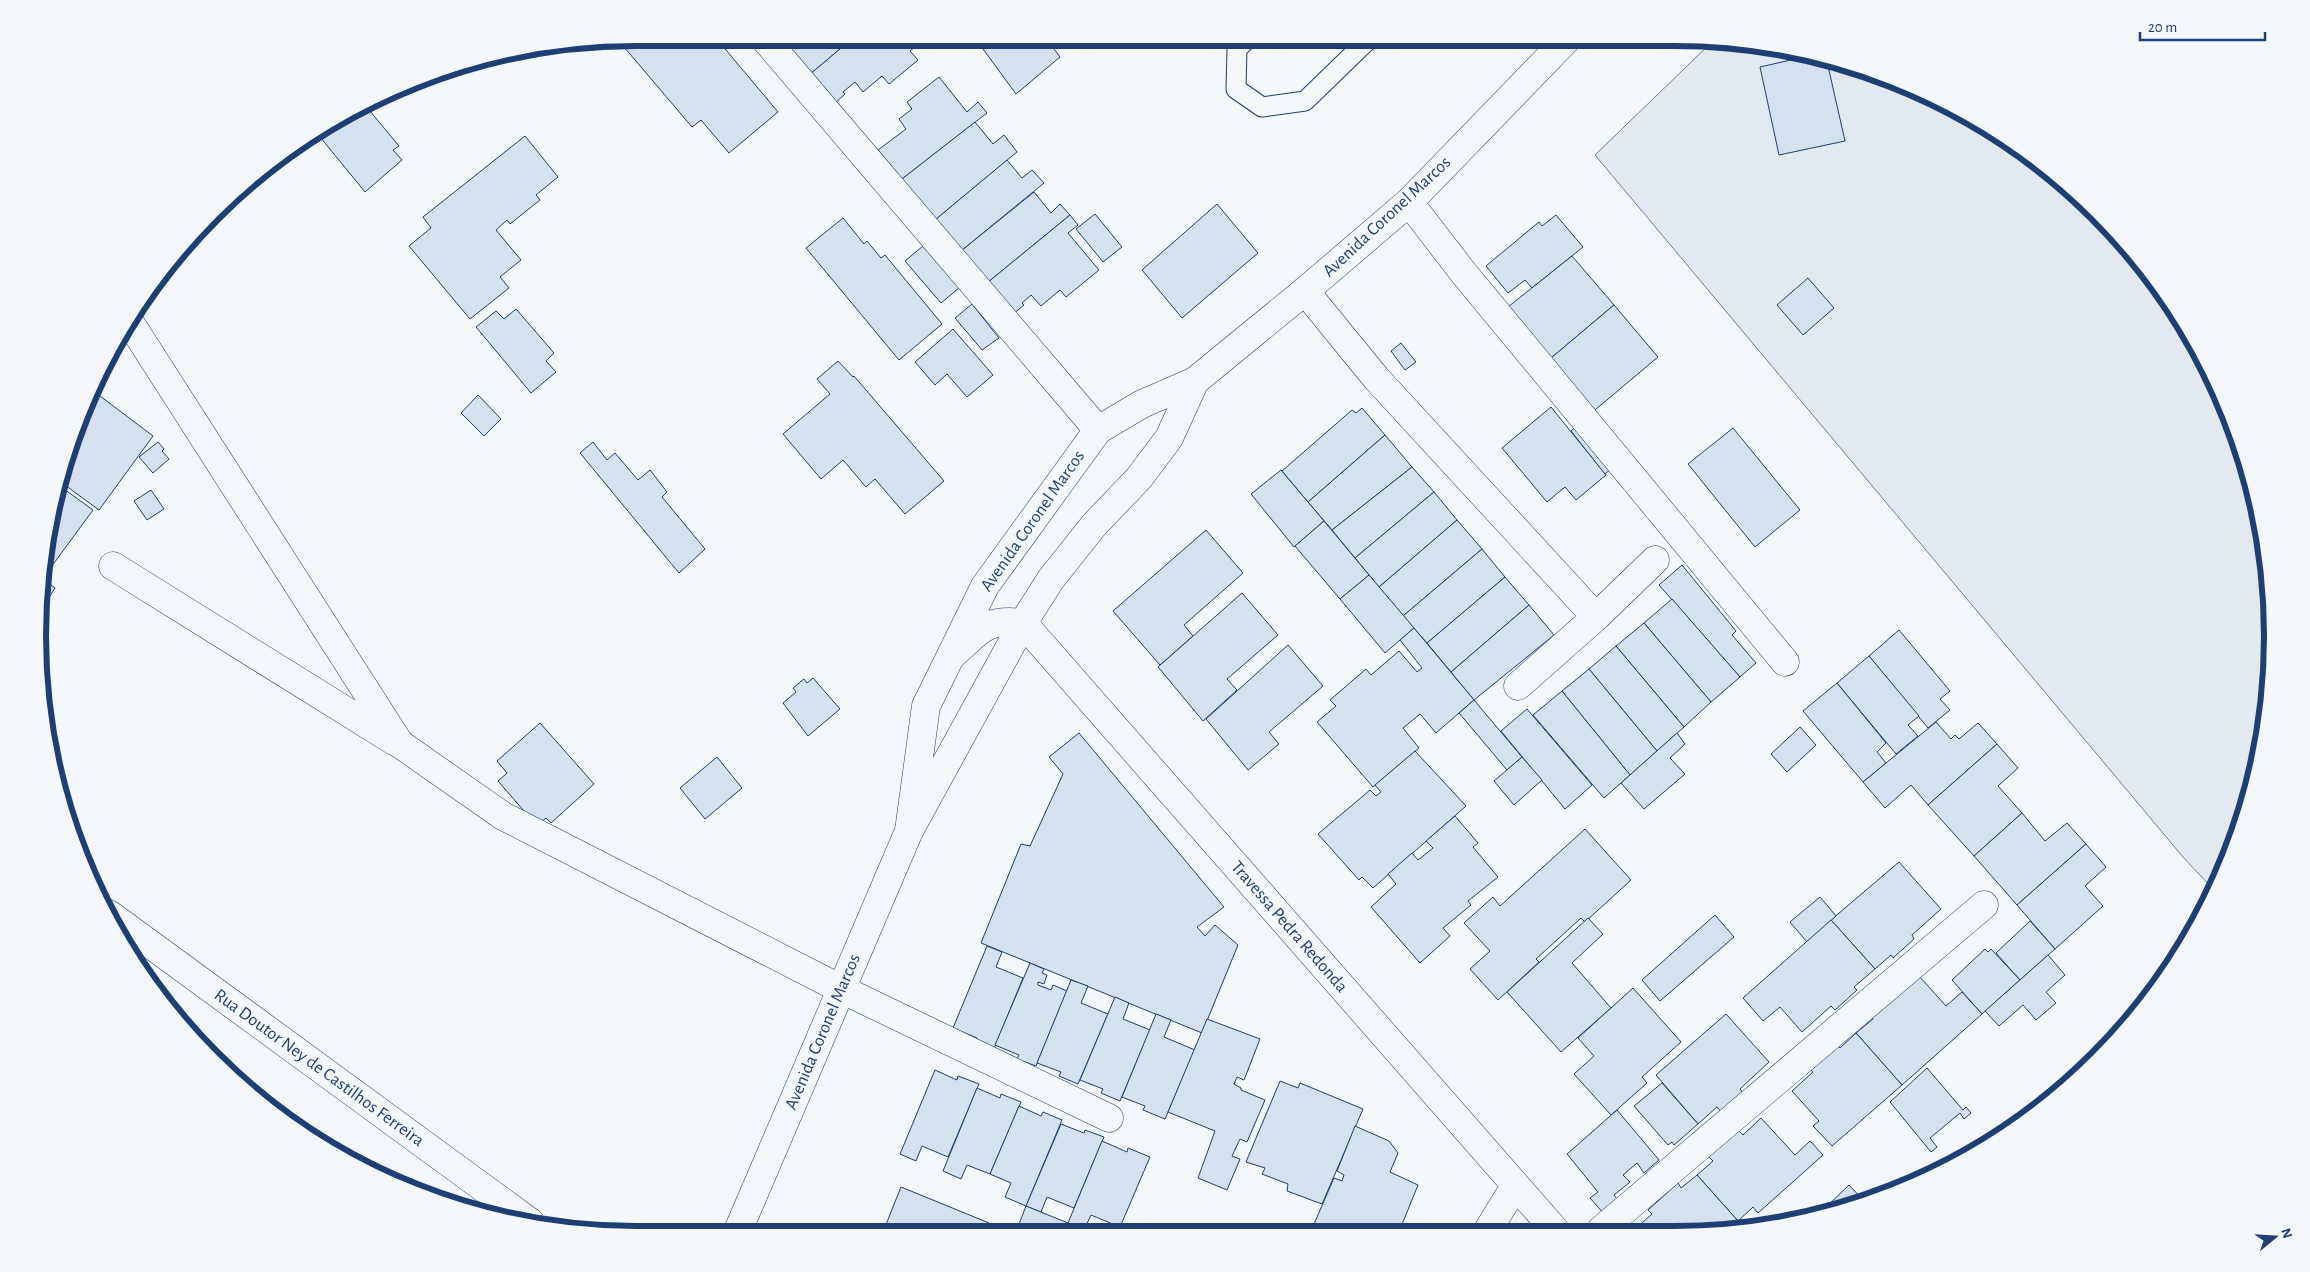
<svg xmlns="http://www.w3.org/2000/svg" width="2310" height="1272" font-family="'Alegreya Sans',sans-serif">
  <rect width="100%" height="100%" fill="#f4f7fb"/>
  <path fill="#e3e9f0" stroke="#687fa3" d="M 1715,39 L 1829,58 L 1973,118 L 2068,186 L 2149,271 L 2245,463 L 2252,481 L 2271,597 L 2267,714 L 2241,828 L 2213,889 L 2183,857 L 1595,155 Z"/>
  <g fill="#d5e0f0" stroke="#1d3f73">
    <path d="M 636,38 L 716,38 L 778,112 L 729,153 L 701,120 L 692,127 L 624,47 Z"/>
    <path d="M 789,38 L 853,38 L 809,75 L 782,44 Z"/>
    <path d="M 853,38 L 925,38 L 925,39 L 910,51 L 918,60 L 889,84 L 882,76 L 863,92 L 855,82 L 843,92 L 845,94 L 834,104 L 809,75 Z"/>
    <path d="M 975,38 L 1046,38 L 1060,57 L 1016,94 Z"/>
    <path d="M 1813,55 L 1826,57 L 1845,141 L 1779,155 L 1760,67 Z"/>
    <path d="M 939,77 L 967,112 L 978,102 L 987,113 L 902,179 L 878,150 L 906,129 L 899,119 L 912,109 L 907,102 Z"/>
    <path d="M 365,105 L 399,146 L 393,150 L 402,160 L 365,192 L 316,132 L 337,118 Z"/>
    <path d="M 975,122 L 993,144 L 1004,135 L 1017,152 L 935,220 L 902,179 Z"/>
    <path d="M 525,136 L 558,177 L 536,195 L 540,200 L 510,224 L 507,220 L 496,230 L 521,260 L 500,277 L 509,288 L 470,319 L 409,246 L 431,228 L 423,217 Z"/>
    <path d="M 1007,160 L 1022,178 L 1032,170 L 1044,183 L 961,251 L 935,220 Z"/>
    <path d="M 1034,192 L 1051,213 L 1060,204 L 1070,215 L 987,283 L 961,251 Z"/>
    <path d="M 1217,204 L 1258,253 L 1182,318 L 1142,270 Z"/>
    <path d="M 1095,214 L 1122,247 L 1103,262 L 1076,229 Z"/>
    <path d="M 1070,215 L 1078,225 L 1068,233 L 1099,270 L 1066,297 L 1060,290 L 1041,306 L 1031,295 L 1022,303 L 1024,305 L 1013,314 L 987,283 Z"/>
    <path d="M 1556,215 L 1583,247 L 1532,288 L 1525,280 L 1508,293 L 1486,266 L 1539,222 L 1542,226 Z"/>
    <path d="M 843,218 L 864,244 L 867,241 L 881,258 L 885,255 L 942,324 L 899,360 L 806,248 Z"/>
    <path d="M 923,246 L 959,288 L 941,303 L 905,261 Z"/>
    <path d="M 1572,256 L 1614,305 L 1551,358 L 1508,307 Z"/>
    <path d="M 1808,278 L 1834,308 L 1803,335 L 1777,305 Z"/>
    <path d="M 972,304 L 999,338 L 982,350 L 955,318 Z"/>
    <path d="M 1614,305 L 1658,357 L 1595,410 L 1551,358 Z"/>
    <path d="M 516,309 L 554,353 L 546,361 L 556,372 L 531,393 L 476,327 L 496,311 L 504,319 Z"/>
    <path d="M 953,329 L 993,375 L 967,397 L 947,374 L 935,385 L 915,362 Z"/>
    <path d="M 1401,343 L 1416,362 L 1405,370 L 1391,351 Z"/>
    <path d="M 838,361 L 853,377 L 854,376 L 944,481 L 905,514 L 875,479 L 866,487 L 843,460 L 821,479 L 783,434 L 830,394 L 817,379 Z"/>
    <path d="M 92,390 L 153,436 L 99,510 L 58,480 L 83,407 Z"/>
    <path d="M 478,395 L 501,419 L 484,436 L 461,413 Z"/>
    <path d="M 1551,407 L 1606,475 L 1576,500 L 1565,487 L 1547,502 L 1502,448 Z"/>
    <path d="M 1362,408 L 1385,435 L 1308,502 L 1282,471 L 1352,410 L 1356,413 Z"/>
    <path d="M 1578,425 L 1613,467 L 1605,474 L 1571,431 Z"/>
    <path d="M 1733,428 L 1800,510 L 1755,547 L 1688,464 Z"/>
    <path d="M 1385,435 L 1412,467 L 1332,530 L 1308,502 Z"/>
    <path d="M 158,442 L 164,449 L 162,451 L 169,459 L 153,473 L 139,457 Z"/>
    <path d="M 593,442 L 607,460 L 615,453 L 638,480 L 650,470 L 667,492 L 662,497 L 705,549 L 679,573 L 580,453 Z"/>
    <path d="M 1412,467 L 1434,492 L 1355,558 L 1332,530 Z"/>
    <path d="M 1281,470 L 1324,521 L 1294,547 L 1251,494 Z"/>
    <path d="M 57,484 L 93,510 L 43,578 L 42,577 Z"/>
    <path d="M 151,490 L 164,509 L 147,520 L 134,501 Z"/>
    <path d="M 1434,492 L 1457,520 L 1379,587 L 1355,558 Z"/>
    <path d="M 1457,520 L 1482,549 L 1403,616 L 1379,587 Z"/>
    <path d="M 1324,521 L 1369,575 L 1340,599 L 1295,546 Z"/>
    <path d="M 1206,530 L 1243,573 L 1184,625 L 1193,636 L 1160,665 L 1113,611 Z"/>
    <path d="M 1482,549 L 1505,577 L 1427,643 L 1403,616 Z"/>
    <path d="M 1682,565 L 1736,631 L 1732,635 L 1756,663 L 1740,677 L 1659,585 Z"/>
    <path d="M 1369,575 L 1414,628 L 1385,653 L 1340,599 Z"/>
    <path d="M 1505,577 L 1529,605 L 1451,672 L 1427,643 Z"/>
    <path d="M 42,578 L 55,588 L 39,613 L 39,597 Z"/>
    <path d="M 1242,593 L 1278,635 L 1227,679 L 1237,690 L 1203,721 L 1158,667 Z"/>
    <path d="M 1672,599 L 1740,677 L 1711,702 L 1644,623 Z"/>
    <path d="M 1529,605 L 1554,635 L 1474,700 L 1451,672 Z"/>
    <path d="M 1644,623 L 1711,702 L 1684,727 L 1616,646 Z"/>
    <path d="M 1414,628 L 1474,700 L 1436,733 L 1420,714 L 1403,728 L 1419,748 L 1373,787 L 1317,722 L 1336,706 L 1330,700 L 1366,669 L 1371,675 L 1399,651 L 1417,672 L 1422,668 L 1400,640 Z"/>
    <path d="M 1899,630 L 1950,691 L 1940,699 L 1950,710 L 1928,728 L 1869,656 Z"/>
    <path d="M 1288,645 L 1323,686 L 1269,732 L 1279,744 L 1248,770 L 1206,719 Z"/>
    <path d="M 1616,646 L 1684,727 L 1657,751 L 1589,669 Z"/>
    <path d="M 1869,656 L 1919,716 L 1908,725 L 1918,736 L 1896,754 L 1837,683 Z"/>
    <path d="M 1589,669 L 1657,751 L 1630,775 L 1562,691 Z"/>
    <path d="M 813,678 L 840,709 L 808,736 L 783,703 L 796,692 L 793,688 L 804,679 L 807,683 Z"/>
    <path d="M 1837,683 L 1886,743 L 1877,752 L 1886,763 L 1863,782 L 1803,711 Z"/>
    <path d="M 1562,691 L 1630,775 L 1604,798 L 1533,715 Z"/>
    <path d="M 1474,700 L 1522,757 L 1507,770 L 1459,713 Z"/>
    <path d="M 1527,709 L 1592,785 L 1565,809 L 1501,731 Z"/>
    <path d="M 1936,722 L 1951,739 L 1955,735 L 1959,739 L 1978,723 L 1997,744 L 1928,805 L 1911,785 L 1885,808 L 1863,782 Z"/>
    <path d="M 540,723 L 594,784 L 551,823 L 546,818 L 537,826 L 498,781 L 507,773 L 497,761 Z"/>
    <path d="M 1800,727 L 1816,745 L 1787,772 L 1771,754 Z"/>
    <path d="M 1079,733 L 1224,907 L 1197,927 L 1205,936 L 1215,925 L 1238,945 L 1202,1033 L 981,943 L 1021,844 L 1030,846 L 1063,774 L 1049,757 Z"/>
    <path d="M 1677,733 L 1685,744 L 1670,758 L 1685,774 L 1644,809 L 1621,783 Z"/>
    <path d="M 1997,744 L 2018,768 L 1998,786 L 2022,813 L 1974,856 L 1928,805 Z"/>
    <path d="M 1415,751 L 1466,806 L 1373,888 L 1362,877 L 1359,880 L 1318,834 L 1370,790 L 1376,796 L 1381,792 L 1375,785 Z"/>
    <path d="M 717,757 L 742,788 L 705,819 L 680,788 Z"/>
    <path d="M 1522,757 L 1542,780 L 1514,805 L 1494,781 Z"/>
    <path d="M 2022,813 L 2045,841 L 2067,823 L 2086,844 L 2017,905 L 1974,856 Z"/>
    <path d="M 1455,816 L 1478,843 L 1473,847 L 1498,877 L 1468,901 L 1471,905 L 1443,928 L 1450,936 L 1420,963 L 1371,907 L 1396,884 L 1388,874 L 1412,853 L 1418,860 L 1433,848 L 1426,841 Z"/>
    <path d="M 1585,829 L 1631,880 L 1585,922 L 1581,918 L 1536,959 L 1539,962 L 1498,1000 L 1470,969 L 1490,951 L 1464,923 L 1493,897 L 1500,906 Z"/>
    <path d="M 2086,844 L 2106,867 L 2085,886 L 2103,906 L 2055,949 L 2017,905 Z"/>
    <path d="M 1899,862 L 1941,909 L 1912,935 L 1914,939 L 1893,958 L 1891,955 L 1875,969 L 1831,920 Z"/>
    <path d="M 1820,897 L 1836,916 L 1807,942 L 1790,922 Z"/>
    <path d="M 1715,915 L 1734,937 L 1660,1001 L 1642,980 Z"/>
    <path d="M 1588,918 L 1603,934 L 1572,963 L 1611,1008 L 1561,1052 L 1507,992 Z"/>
    <path d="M 1831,920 L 1875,969 L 1854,987 L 1857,990 L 1835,1010 L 1831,1006 L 1802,1032 L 1780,1007 L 1763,1021 L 1743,998 Z"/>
    <path d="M 2030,921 L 2055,949 L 2020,980 L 1996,953 Z"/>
    <path d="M 987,946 L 1002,952 L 996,967 L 1023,978 L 994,1049 L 975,1042 L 977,1038 L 953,1028 Z"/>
    <path d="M 1985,949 L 1988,952 L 1991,949 L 2020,980 L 1982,1014 L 1952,980 Z"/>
    <path d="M 2048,955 L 2065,975 L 2046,992 L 2056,1003 L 2036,1020 L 2023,1005 L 1999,1026 L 1985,1011 Z"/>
    <path d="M 1030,963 L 1044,969 L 1042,973 L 1047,975 L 1044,984 L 1038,982 L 1038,985 L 1051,990 L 1053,985 L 1067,991 L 1036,1066 L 1017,1059 L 1019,1055 L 995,1045 Z"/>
    <path d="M 1919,976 L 1946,1006 L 1962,992 L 1982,1014 L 1902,1085 L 1856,1033 L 1873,1019 L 1869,1015 Z"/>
    <path d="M 1071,980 L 1088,986 L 1081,1003 L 1108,1014 L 1078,1084 L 1059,1076 L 1061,1072 L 1037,1063 Z"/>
    <path d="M 1633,988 L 1681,1042 L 1642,1077 L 1647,1083 L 1611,1115 L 1574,1074 L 1594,1056 L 1578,1038 Z"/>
    <path d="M 1115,997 L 1129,1003 L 1123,1019 L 1150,1030 L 1120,1101 L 1101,1093 L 1103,1089 L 1080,1080 Z"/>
    <path d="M 1156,1014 L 1171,1020 L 1164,1037 L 1195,1050 L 1165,1119 L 1143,1110 L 1145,1106 L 1122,1097 Z"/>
    <path d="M 1726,1014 L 1769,1062 L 1740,1089 L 1743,1093 L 1722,1113 L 1717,1107 L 1698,1124 L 1656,1075 Z"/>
    <path d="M 1207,1019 L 1260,1039 L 1244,1080 L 1237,1077 L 1234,1084 L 1241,1088 L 1241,1090 L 1265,1100 L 1247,1142 L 1240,1139 L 1232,1156 L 1240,1159 L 1227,1190 L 1198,1178 L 1215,1131 L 1168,1112 Z"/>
    <path d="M 1856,1033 L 1902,1085 L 1832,1146 L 1813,1126 L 1819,1121 L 1792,1091 L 1813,1072 L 1809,1068 L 1837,1044 L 1840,1048 Z"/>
    <path d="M 1927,1068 L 1963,1110 L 1966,1107 L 1971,1113 L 1964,1119 L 1960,1113 L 1930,1138 L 1937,1147 L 1931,1152 L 1890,1102 Z"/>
    <path d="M 935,1070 L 957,1080 L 958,1076 L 979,1084 L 948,1157 L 922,1146 L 916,1161 L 900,1154 Z"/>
    <path d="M 1280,1081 L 1298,1088 L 1300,1083 L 1363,1109 L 1322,1204 L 1287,1191 L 1288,1184 L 1262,1174 L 1265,1168 L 1246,1162 Z"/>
    <path d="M 1662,1083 L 1698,1124 L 1674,1145 L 1672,1142 L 1668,1145 L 1634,1106 Z"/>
    <path d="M 977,1088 L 1000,1098 L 1001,1094 L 1021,1102 L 990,1174 L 967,1165 L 961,1179 L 943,1171 Z"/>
    <path d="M 1019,1106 L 1041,1116 L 1043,1112 L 1062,1120 L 1026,1206 L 1005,1197 L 1011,1183 L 990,1174 Z"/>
    <path d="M 1617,1110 L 1659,1160 L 1644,1173 L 1637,1163 L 1623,1175 L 1630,1182 L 1614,1195 L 1620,1203 L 1606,1216 L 1590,1198 L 1598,1192 L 1567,1154 Z"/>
    <path d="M 1761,1118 L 1795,1155 L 1810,1141 L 1823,1155 L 1758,1213 L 1753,1207 L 1738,1221 L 1697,1175 L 1713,1161 L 1708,1156 L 1738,1130 L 1743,1135 Z"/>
    <path d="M 1061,1124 L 1084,1133 L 1085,1130 L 1104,1137 L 1074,1208 L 1047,1197 L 1041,1212 L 1026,1206 Z"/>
    <path d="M 1355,1126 L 1389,1141 L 1398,1153 L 1390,1172 L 1418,1185 L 1401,1227 L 1404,1228 L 1403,1231 L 1311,1231 L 1334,1178 L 1342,1181 L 1344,1175 L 1337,1171 Z"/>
    <path d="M 1102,1141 L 1127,1152 L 1128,1148 L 1150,1157 L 1120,1227 L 1091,1215 L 1084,1230 L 1068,1223 Z"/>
    <path d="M 1697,1175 L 1738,1221 L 1729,1229 L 1634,1230 L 1652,1214 L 1648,1210 L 1678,1183 L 1681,1188 Z"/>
    <path d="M 1849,1185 L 1863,1200 L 1823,1210 Z"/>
    <path d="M 901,1187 L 989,1223 L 985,1232 L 883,1232 Z"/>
    <path d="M 1026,1206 L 1068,1223 L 1089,1232 L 1016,1232 Z"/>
  </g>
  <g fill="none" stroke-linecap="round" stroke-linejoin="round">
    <g stroke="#1d3f73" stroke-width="21">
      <path id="service" d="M 1248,38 L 1237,49 L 1236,89 L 1262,107 L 1305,101 L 1370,38"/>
    </g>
    <g stroke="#1d3f73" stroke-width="29">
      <g id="minor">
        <path d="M 764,38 L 1098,430"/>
        <path d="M 1409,202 L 1462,271 L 1785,662"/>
        <path d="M 1305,291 L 1376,378 L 1596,617"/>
        <path d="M 129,321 L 400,744 L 503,816 L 841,989 L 1109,1118"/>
        <path d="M 113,566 L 394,741"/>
        <path d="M 951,656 C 979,633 982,618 1023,623 L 1555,1230"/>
        <path d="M 1518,686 L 1596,617 L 1655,560"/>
        <path d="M 109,914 L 530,1222"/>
        <path d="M 1488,1230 L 1515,1186"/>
        <path d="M 1601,1230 L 1984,905"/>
      </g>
    </g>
    <g stroke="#1d3f73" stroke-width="29">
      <g id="secondary">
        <path d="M 909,831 L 926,706 L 985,586 L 1098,430 L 1142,404 L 1195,381 L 1305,291 L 1409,202 L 1567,39"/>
        <path d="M 737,1233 L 909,831 L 1023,623 L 1051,579 L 1094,525 L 1139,478 L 1169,438 L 1195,381"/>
      </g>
    </g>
    <use href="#service" stroke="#f4f7fb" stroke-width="19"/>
    <use href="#minor" stroke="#f4f7fb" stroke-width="28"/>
    <use href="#secondary" stroke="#f4f7fb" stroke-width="28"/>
  </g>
  <g text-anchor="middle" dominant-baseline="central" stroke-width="4" stroke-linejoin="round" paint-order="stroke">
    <g font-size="18" fill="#1d3f73" stroke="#f4f7fb">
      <text transform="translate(1387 217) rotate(-43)">Avenida Coronel Marcos</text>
      <text transform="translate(1033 521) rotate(-55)">Avenida Coronel Marcos</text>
      <text transform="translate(1289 927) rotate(49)">Travessa Pedra Redonda</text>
      <text transform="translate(823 1032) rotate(-67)">Avenida Coronel Marcos</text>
      <text transform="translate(319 1068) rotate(36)">Rua Doutor Ney de Castilhos Ferreira</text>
    </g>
  </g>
  <path d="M0 0H2310V1272H0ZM636 46H1674A590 590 0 0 1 2264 636V636A590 590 0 0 1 1674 1226H636A590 590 0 0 1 46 636V636A590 590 0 0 1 636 46Z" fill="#f4f7fb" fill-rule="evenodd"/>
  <path fill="none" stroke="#1d3f73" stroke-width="6" d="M636 46H1674A590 590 0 0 1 2264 636V636A590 590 0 0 1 1674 1226H636A590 590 0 0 1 46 636V636A590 590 0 0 1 636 46Z"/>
  <g transform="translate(2275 1237) rotate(72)" stroke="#f4f7fb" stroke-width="4" paint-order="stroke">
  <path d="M0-4L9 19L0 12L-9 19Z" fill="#1d3f73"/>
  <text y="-8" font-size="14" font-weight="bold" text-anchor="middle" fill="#1d3f73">N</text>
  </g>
  <path d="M2140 32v8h125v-8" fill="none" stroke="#1d3f73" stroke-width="2.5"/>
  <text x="2148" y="32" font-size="15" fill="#1d3f73" stroke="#f4f7fb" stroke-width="4" paint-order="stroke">20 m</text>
</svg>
